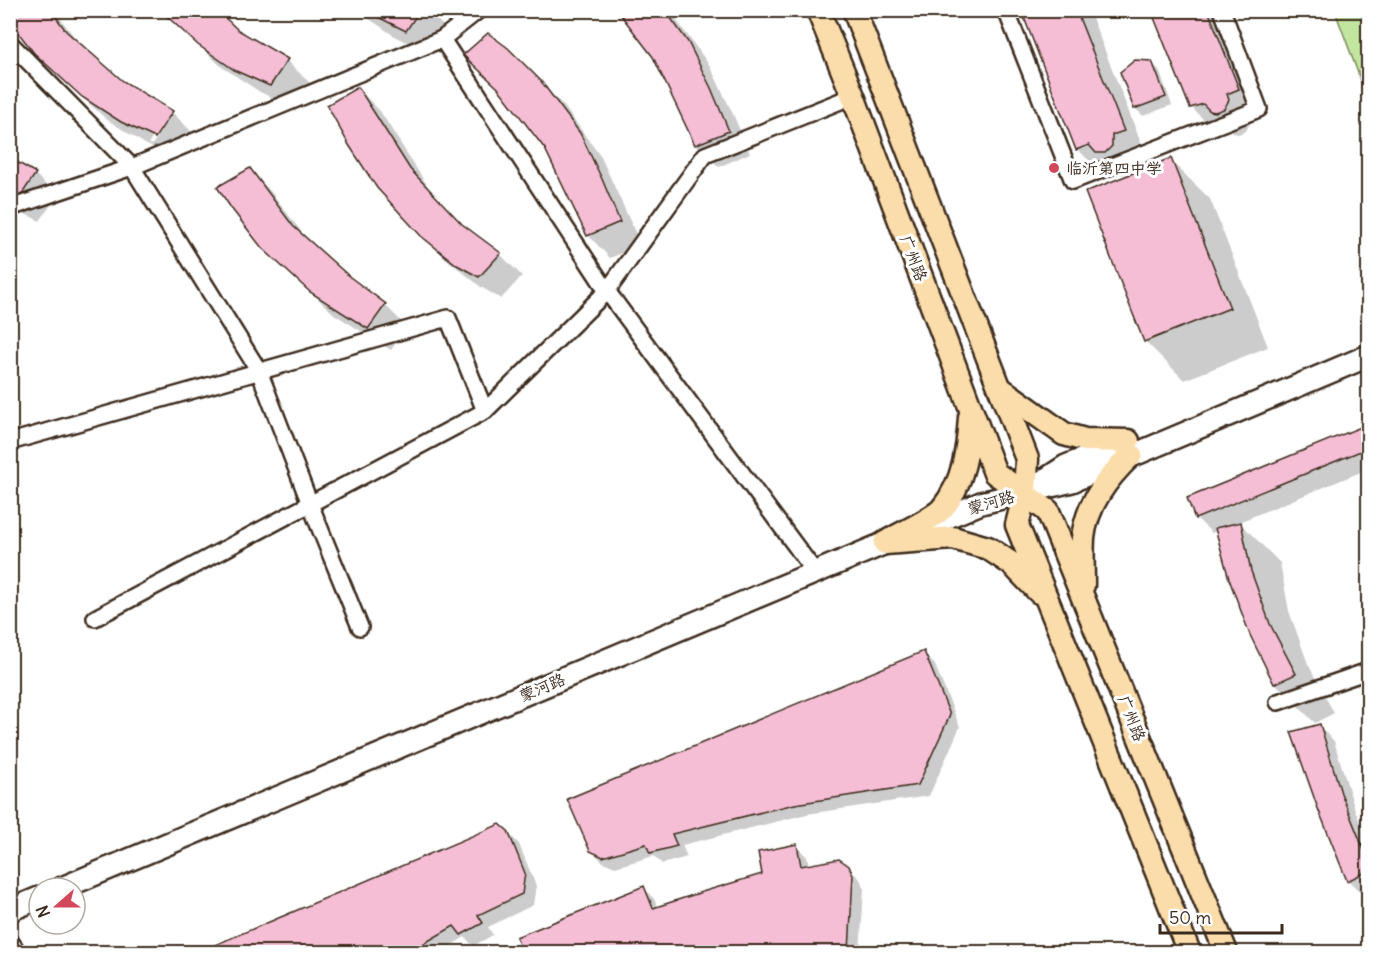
<svg xmlns="http://www.w3.org/2000/svg" width="1379" height="963" font-family="Delius,'LXGW WenKai TC',sans-serif">
  <rect width="100%" height="100%" fill="#fff"/>
  <filter id="ink" filterUnits="userSpaceOnUse"><feTurbulence type="fractalNoise" baseFrequency=".0167" numOctaves="2"/><feDisplacementMap in="SourceGraphic" scale="12" xChannelSelector="R" yChannelSelector="G"/><feConvolveMatrix kernelMatrix="1 2 1 2 8 2 1 2 1" color-interpolation-filters="sRGB"/></filter>
  <g filter="url(#ink)">
    <path fill="#c2e6a0" stroke="#7e885f" stroke-width="1.5" d="M 1335,11 L 1368,11 L 1368,100 Z"/>
    <g fill="#0003" fill-rule="evenodd">
      <path d="M 10,10 L 54,10 L 82,47 L 122,82 L 172,112 L 194,134 L 177,159 L 145,144 L 106,119 L 58,75 ZM 167,116 L 171,116 L 152,145 L 149,143 Z"/>
      <path d="M 161,10 L 237,31 L 287,61 L 310,83 L 293,108 L 260,92 L 222,67 Z"/>
      <path d="M 356,10 L 428,10 L 445,28 L 428,53 L 396,37 Z"/>
      <path d="M 619,10 L 668,10 L 672,14 L 710,66 L 732,112 L 750,153 L 719,167 L 696,144 L 654,57 Z"/>
      <path d="M 1023,10 L 1089,10 L 1145,153 L 1134,158 L 1134,169 L 1128,174 L 1119,174 L 1112,166 L 1100,171 L 1077,149 Z"/>
      <path d="M 1153,10 L 1220,10 L 1260,112 L 1249,116 L 1250,123 L 1246,131 L 1238,134 L 1234,133 L 1226,125 L 1214,130 L 1192,108 Z"/>
      <path d="M 507,50 L 563,105 L 601,157 L 641,245 L 610,258 L 588,235 Z"/>
      <path d="M 1151,62 L 1159,70 L 1172,105 L 1143,116 L 1136,109 L 1122,73 Z"/>
      <path d="M 358,89 L 380,111 L 432,193 L 465,228 L 500,254 L 522,276 L 501,299 L 481,287 L 445,258 L 422,235 Z"/>
      <path d="M 10,160 L 35,174 L 57,196 L 40,221 L 10,207 Z"/>
      <path d="M 1170,160 L 1210,199 L 1268,347 L 1184,380 L 1145,341 Z"/>
      <path d="M 250,170 L 272,193 L 309,242 L 349,278 L 385,305 L 407,327 L 391,350 L 334,314 L 263,247 Z"/>
      <path d="M 1368,425 L 1368,469 L 1239,522 L 1280,563 L 1289,611 L 1308,664 L 1334,713 L 1315,723 L 1276,684 L 1251,634 L 1217,531 L 1212,533 L 1196,518 L 1189,498 Z"/>
      <path d="M 923,653 L 935,665 L 960,727 L 929,796 L 807,814 L 682,845 L 687,857 L 662,864 L 654,856 L 615,867 L 603,862 L 591,850 Z"/>
      <path d="M 1319,726 L 1334,741 L 1355,810 L 1368,841 L 1368,893 L 1363,895 L 1348,880 Z"/>
      <path d="M 507,832 L 519,844 L 536,886 L 533,905 L 488,927 L 493,935 L 473,946 L 465,937 L 440,952 L 204,952 Z"/>
      <path d="M 796,845 L 807,857 L 809,866 L 848,867 L 860,879 L 864,888 L 860,952 L 524,952 L 518,938 L 643,887 L 654,899 L 658,908 L 764,875 Z"/>
    </g>
    <g fill="#f5bed5" stroke="#3b2a1e" stroke-width="1.5">
      <path d="M 10,10 L 51,10 L 66,31 L 123,81 L 173,111 L 155,138 L 121,122 L 82,97 L 34,53 L 10,22 Z"/>
      <path d="M 160,10 L 217,10 L 238,30 L 288,59 L 270,86 L 236,71 L 198,45 Z"/>
      <path d="M 364,10 L 420,10 L 406,31 Z"/>
      <path d="M 617,10 L 665,10 L 688,42 L 711,88 L 729,131 L 695,145 L 653,57 Z"/>
      <path d="M 1021,10 L 1076,10 L 1124,131 L 1112,135 L 1112,146 L 1105,153 L 1096,153 L 1089,145 L 1076,150 Z"/>
      <path d="M 1151,10 L 1208,10 L 1239,89 L 1227,94 L 1229,100 L 1224,109 L 1215,112 L 1210,111 L 1203,104 L 1190,108 Z"/>
      <path d="M 488,33 L 508,48 L 541,81 L 580,133 L 602,179 L 620,222 L 587,236 L 545,149 L 498,88 L 463,55 Z"/>
      <path d="M 1135,60 L 1152,61 L 1166,97 L 1134,109 L 1120,72 Z"/>
      <path d="M 358,87 L 410,169 L 462,224 L 501,253 L 479,277 L 457,265 L 421,236 L 377,188 L 349,145 L 327,105 Z"/>
      <path d="M 10,158 L 36,173 L 18,200 L 10,197 Z"/>
      <path d="M 1171,158 L 1230,308 L 1144,342 L 1085,192 Z"/>
      <path d="M 250,168 L 293,226 L 350,277 L 386,304 L 368,329 L 310,292 L 262,248 L 231,208 L 217,187 Z"/>
      <path d="M 1368,424 L 1368,448 L 1195,519 L 1187,498 Z"/>
      <path d="M 1241,522 L 1251,571 L 1270,624 L 1296,674 L 1274,684 L 1250,635 L 1229,579 L 1215,528 Z"/>
      <path d="M 924,651 L 950,715 L 918,785 L 795,804 L 672,834 L 677,846 L 650,853 L 646,844 L 603,857 L 590,851 L 567,799 Z"/>
      <path d="M 1320,724 L 1341,793 L 1368,860 L 1368,871 L 1347,881 L 1317,806 L 1291,732 Z"/>
      <path d="M 500,824 L 508,831 L 525,873 L 522,894 L 478,915 L 483,923 L 461,935 L 454,926 L 409,952 L 203,952 L 203,950 Z"/>
      <path d="M 797,844 L 801,866 L 839,859 L 849,866 L 853,875 L 849,952 L 522,952 L 516,937 L 644,886 L 653,908 L 702,892 L 762,874 L 758,852 Z"/>
    </g>
    <g fill="none" stroke-linecap="round" stroke-linejoin="round">
      <g stroke="#3b2a1e" stroke-width="20">
        <g id="street">
          <path d="M 1006,10 L 1073,181 L 1259,109 L 1222,10"/>
          <path d="M 442,39 L 607,291 L 815,572"/>
          <path d="M 10,43 L 132,167 L 259,371 L 310,504 L 360,627"/>
          <path d="M 10,208 L 132,167 L 442,39 L 479,10"/>
          <path d="M 10,442 L 448,318 L 485,411"/>
          <path d="M 95,618 L 485,411 L 607,291 L 705,155 L 853,96"/>
          <path d="M 1278,702 L 1368,671"/>
        </g>
      </g>
      <g stroke="#3b2a1e" stroke-width="26">
        <g id="secondary">
          <path d="M 1040,483 L 1066,466 L 1120,444"/>
          <path d="M 62,888 L 981,503 L 1072,481 L 1368,356"/>
          <path d="M 10,910 L 39,898"/>
          <path d="M 10,946 L 14,952"/>
        </g>
      </g>
      <g stroke="#3b2a1e" stroke-width="27">
        <g id="primary">
          <path d="M 818,10 L 853,96 L 995,473 L 1048,511 L 1226,952"/>
          <path d="M 854,10 L 1027,459 L 1025,493 L 1017,525 L 1189,952"/>
          <path d="M 1001,389 L 1064,434 L 1085,440 L 1128,441"/>
          <path d="M 890,540 C 902,533 934,518 942,509 C 964,483 968,449 970,417"/>
          <path d="M 885,543 L 953,538 L 988,548 L 1012,564 L 1039,592"/>
          <path d="M 1083,585 C 1083,569 1082,553 1083,538 C 1087,504 1107,478 1131,455"/>
        </g>
      </g>
      <use href="#street" stroke="#fff" stroke-width="15"/>
      <use href="#secondary" stroke="#fff" stroke-width="21"/>
      <use href="#primary" stroke="#fbddab" stroke-width="22"/>
    </g>
  </g>
  <circle fill="#d1495b" stroke="#fff" stroke-width="2" cx="1054" cy="168" r="6"/>
  <g text-anchor="middle" dominant-baseline="central" stroke-width="6" stroke-linejoin="round" paint-order="stroke">
    <g font-size="16" fill="#3b2a1e" stroke="#fff" text-anchor="start">
      <text x="1066" y="168">临沂第四中学</text>
    </g>
    <g font-size="16" fill="#3b2a1e" stroke="#fff">
      <text transform="translate(914 258) rotate(69)">广州路</text>
      <text transform="translate(991 502) rotate(-16)">蒙河路</text>
      <text transform="translate(542 687) rotate(-23)">蒙河路</text>
      <text transform="translate(1132 718) rotate(68)">广州路</text>
    </g>
  </g>
  <rect width="1379" height="963" fill="none" stroke="#fff" stroke-width="36"/>
  <rect x="18" y="18" width="1343" height="927" fill="none" stroke="#3b2a1e" stroke-width="2" filter="url(#ink)"/>
  <g transform="translate(57 906) rotate(249)"><circle r="28" fill="#ffffff" stroke="#b1aaa5" stroke-width="1.5"/>
  <path d="M0-4.5L10 22L0 15L-10 22Z" fill="#d1495b"/>
  <text y="-9" font-size="16" font-weight="bold" text-anchor="middle" fill="#3b2a1e">N</text>
  </g>
  <path d="M1160 924v9h122v-9" fill="none" stroke="#3b2a1e" stroke-width="3"/>
  <text x="1169" y="924" font-size="18" fill="#3b2a1e" stroke="#ffffff" stroke-width="4.5" paint-order="stroke">50 m</text>
</svg>
